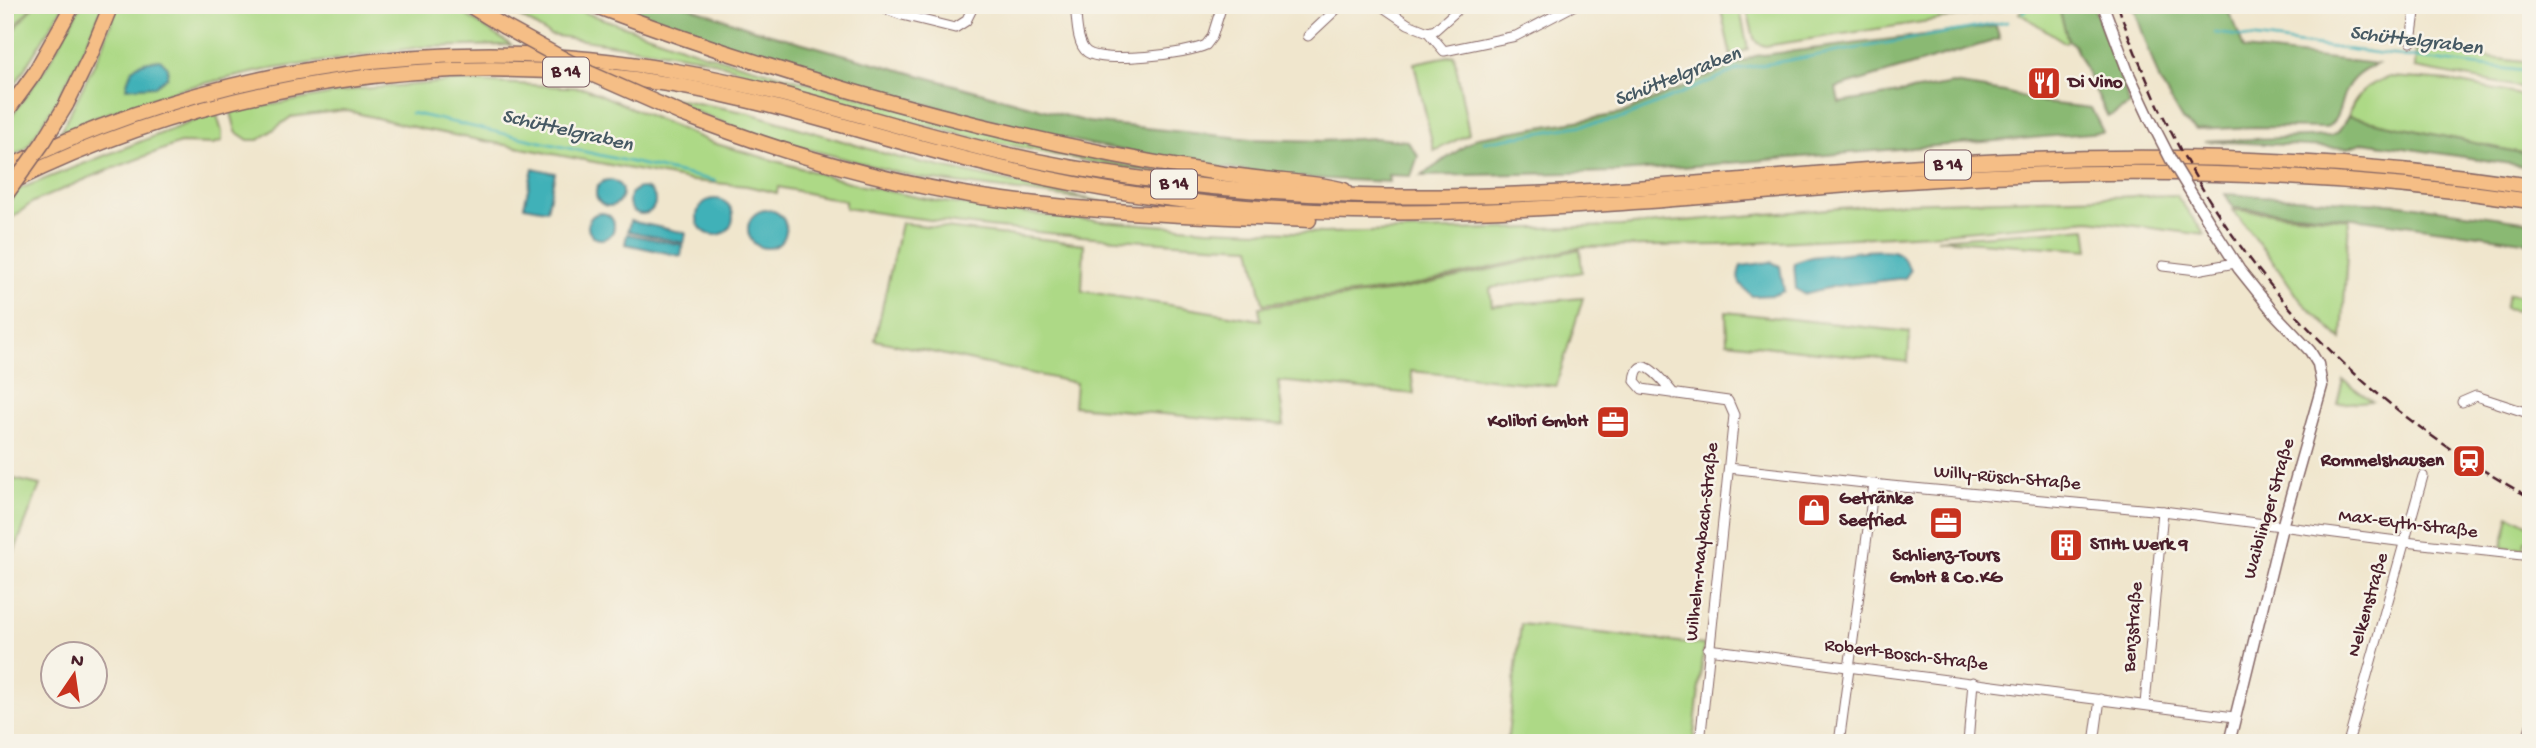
<svg xmlns="http://www.w3.org/2000/svg" width="2536" height="748" font-family="'Gochi Hand',sans-serif">
  <rect width="100%" height="100%" fill="#f7f3e8"/>
  <filter id="ink" filterUnits="userSpaceOnUse"><feTurbulence type="fractalNoise" baseFrequency=".0143" numOctaves="2"/><feDisplacementMap in="SourceGraphic" scale="14" xChannelSelector="R" yChannelSelector="G"/><feConvolveMatrix kernelMatrix="1 2 1 2 8 2 1 2 1" color-interpolation-filters="sRGB"/></filter>
  <filter id="wash" filterUnits="userSpaceOnUse"><feTurbulence type="fractalNoise" baseFrequency=".00686" numOctaves="4" result="noise"/><feDisplacementMap in="SourceGraphic" scale="28" xChannelSelector="R" yChannelSelector="G"/><feGaussianBlur stdDeviation="1.57" result="paint"/><feColorMatrix in="noise" values="0 0 0 0 0 0 0 0 0 0 0 0 0 0 0 0 0 1.4 0 .05"/><feComposite in="paint" operator="in"/></filter>
  <g filter="url(#wash)">
    <rect width="100%" height="100%" fill="#f0e6cd"/>
    <g fill="#add986" stroke="#7c7c58" stroke-width="2">
      <path d="M 5,5 L 33,5 L 14,28 L 5,25 Z"/>
      <path d="M 34,5 L 64,5 L 5,101 L 5,62 L 15,29 Z"/>
      <path d="M 81,5 L 104,5 L 78,61 L 53,107 L 26,149 L 5,160 L 5,125 L 47,66 Z"/>
      <path d="M 117,5 L 451,5 L 511,45 L 421,47 L 265,70 L 180,89 L 94,118 L 58,137 L 103,46 Z"/>
      <path d="M 501,5 L 563,5 L 704,54 L 969,127 L 1101,160 L 1168,173 L 1167,175 L 1096,163 L 970,137 L 862,109 L 702,58 L 550,35 Z"/>
      <path d="M 1720,5 L 1739,5 L 1748,49 L 1731,57 Z"/>
      <path d="M 1746,5 L 2001,5 L 2002,10 L 1765,46 L 1757,43 L 1754,38 Z"/>
      <path d="M 2025,5 L 2058,5 L 2068,40 L 2066,43 L 2019,13 Z"/>
      <path d="M 2416,49 L 2531,63 L 2531,89 L 2415,68 Z"/>
      <path d="M 1454,55 L 1469,134 L 1434,151 L 1414,63 Z"/>
      <path d="M 2390,77 L 2450,81 L 2531,97 L 2531,155 L 2348,116 C 2354,95 2369,83 2390,77 Z"/>
      <path d="M 461,81 L 585,88 L 713,143 L 863,186 L 936,201 L 1064,218 L 1207,229 L 1323,233 L 1621,226 L 1901,203 L 2176,195 L 2205,235 L 2090,220 L 1930,234 L 1719,245 L 1582,247 L 1397,289 L 1263,304 L 1251,247 C 1115,241 980,229 845,208 L 845,201 L 778,187 L 777,193 L 747,186 L 693,181 L 422,129 L 344,110 L 291,117 L 259,140 L 248,140 L 236,132 L 231,112 L 360,89 Z"/>
      <path d="M 650,94 L 749,113 L 896,157 L 1102,202 L 918,178 L 758,136 Z"/>
      <path d="M 216,112 L 222,132 L 222,141 L 213,144 L 180,143 L 93,176 L 33,202 L 9,220 L 5,217 L 5,208 L 19,189 Z"/>
      <path d="M 2233,210 L 2349,219 L 2342,340 L 2301,301 L 2273,261 Z"/>
      <path d="M 901,223 L 1084,244 L 1082,291 L 1261,320 L 1259,307 L 1396,291 L 1580,249 L 1582,272 L 1490,288 L 1492,306 L 1583,298 L 1556,386 L 1411,371 L 1414,394 L 1278,381 L 1284,425 L 1074,406 L 1076,383 L 875,340 Z"/>
      <path d="M 2086,228 L 2089,250 L 1937,239 Z"/>
      <path d="M 2509,294 L 2531,297 L 2531,312 L 2504,308 Z"/>
      <path d="M 1726,312 L 1910,332 L 1908,362 L 1727,342 Z"/>
      <path d="M 2343,380 L 2372,401 L 2337,404 Z"/>
      <path d="M 5,477 L 40,485 L 5,576 Z"/>
      <path d="M 2509,515 L 2531,526 L 2531,541 L 2525,541 L 2524,549 L 2502,547 Z"/>
      <path d="M 1521,624 L 1704,645 L 1693,743 L 1507,743 Z"/>
    </g>
    <g fill="#8ab973" stroke="#6a6c4f" stroke-width="2">
      <path d="M 613,5 L 684,5 L 756,30 L 1088,122 L 1251,139 L 1322,141 L 1375,138 L 1407,141 L 1418,156 L 1411,176 L 1388,175 L 1389,182 L 1306,178 L 1194,164 L 1084,143 L 925,104 L 748,52 Z"/>
      <path d="M 2058,5 L 2093,5 L 2130,105 L 2108,117 L 2074,45 L 2068,40 Z"/>
      <path d="M 2133,5 L 2224,5 L 2235,24 L 2244,49 L 2377,64 C 2363,70 2350,78 2344,94 C 2339,107 2339,121 2325,128 L 2253,127 L 2196,130 L 2182,120 L 2160,82 Z"/>
      <path d="M 1996,26 L 2000,39 L 1836,88 L 1839,103 L 1953,84 L 2005,92 L 2045,103 L 2091,108 L 2103,132 L 1621,172 L 1421,176 L 1478,137 L 1620,114 L 1755,56 Z"/>
      <path d="M 2348,116 L 2531,155 L 2531,167 L 2364,142 L 2347,148 L 2204,141 L 2331,136 L 2338,132 Z"/>
      <path d="M 2225,194 L 2401,204 L 2531,222 L 2531,245 L 2523,241 L 2353,218 L 2234,208 Z"/>
    </g>
    <g fill="#40b1b8" stroke="#456872" stroke-width="2">
      <path d="M 160,59 L 168,67 L 167,77 L 155,86 L 126,88 C 131,63 137,63 160,59 Z"/>
      <path d="M 533,168 L 555,173 L 547,210 L 524,206 Z"/>
      <circle cx="609" cy="193" r="13"/>
      <circle cx="642" cy="201" r="13"/>
      <circle cx="715" cy="217" r="18"/>
      <circle cx="767" cy="229" r="19"/>
      <circle cx="601" cy="226" r="13"/>
      <path d="M 630,221 L 686,233 L 684,243 L 628,231 Z"/>
      <path d="M 627,234 L 683,245 L 681,256 L 625,244 Z"/>
      <path d="M 1862,251 C 1887,251 1900,244 1910,271 L 1905,278 L 1836,286 L 1803,294 L 1796,289 L 1794,263 L 1811,257 Z"/>
      <path d="M 1771,262 L 1780,266 L 1784,291 L 1774,295 L 1752,296 C 1741,286 1734,281 1741,266 Z"/>
    </g>
    <g fill="none" stroke-linecap="round" stroke-linejoin="round">
      <g stroke="#40b1b8" stroke-width="2.5">
        <path d="M 2023,12 L 2031,5"/>
        <path d="M 2215,33 L 2531,72"/>
        <path d="M 411,113 L 716,181"/>
        <path d="M 1484,142 L 1620,119 L 1739,69 L 2007,22"/>
      </g>
    </g>
  </g>
  <g filter="url(#ink)">
    <g fill="none" stroke-linecap="round" stroke-linejoin="round">
      <g stroke="#846564" stroke-width="11">
        <g id="minor">
          <path d="M 875,5 L 902,15 L 955,28 L 966,21 L 974,5"/>
          <path d="M 1075,5 C 1077,18 1076,44 1087,52 C 1103,64 1188,54 1206,45 L 1212,37 L 1222,5"/>
          <path d="M 1380,5 L 1408,24 L 1428,32 L 1435,30 L 1463,5"/>
          <path d="M 1428,32 L 1444,51 L 1516,36 L 1575,5"/>
          <path d="M 1308,36 L 1341,5"/>
          <path d="M 2411,42 L 2416,5"/>
          <path d="M 2163,266 L 2197,270 L 2235,263"/>
          <path d="M 1674,394 C 1666,385 1638,346 1635,381 L 1642,389 L 1728,401 L 1734,415 L 1700,743"/>
          <path d="M 2462,402 L 2476,396 L 2531,414"/>
          <path d="M 1729,468 L 1891,486 L 2163,511 L 2405,542 L 2531,556"/>
          <path d="M 1708,649 L 2234,717"/>
          <path d="M 2145,704 L 2163,511"/>
          <path d="M 1839,743 L 1874,484"/>
          <path d="M 1968,743 L 1973,682"/>
          <path d="M 2094,743 L 2100,699"/>
          <path d="M 2348,743 L 2423,476"/>
          <path d="M 2526,743 L 2531,725"/>
        </g>
      </g>
      <g stroke="#846564" stroke-width="13">
        <g id="tertiary">
          <path d="M 2103,5 L 2128,72 L 2149,117"/>
          <path d="M 2209,222 L 2239,269 L 2275,314 L 2310,351 L 2318,364 L 2322,386 L 2282,527 L 2229,743"/>
        </g>
      </g>
      <g stroke="#846564" stroke-width="17">
        <g id="trunk">
          <path d="M 469,5 L 503,26"/>
          <path d="M 593,5 C 758,68 941,121 1114,155 C 1160,164 1208,172 1255,178 C 1285,182 1315,182 1344,190"/>
          <path d="M 66,105 L 90,56 L 111,5"/>
          <path d="M 5,114 L 34,74 L 73,5"/>
          <path d="M 682,114 C 779,152 879,181 982,197 C 1090,213 1200,216 1309,220"/>
          <path d="M 5,169 C 214,65 452,30 681,72 C 791,91 897,129 1005,154 C 1123,181 1242,193 1362,196 C 1564,201 1765,175 1966,163 C 2154,152 2344,158 2531,186"/>
          <path d="M 12,182 C 217,81 448,46 674,85 C 779,103 881,139 985,164 C 1105,194 1229,210 1353,212 C 1554,216 1754,189 1955,178 C 2147,167 2340,173 2531,201"/>
        </g>
      </g>
      <use href="#minor" stroke="#fff" stroke-width="9"/>
      <use href="#tertiary" stroke="#fff" stroke-width="10"/>
      <use href="#trunk" stroke="#f5be86" stroke-width="14"/>
      <path stroke="#4a1f2b" stroke-width="2.5" stroke-dasharray="10 5" stroke-linecap="butt" d="M 2118,5 C 2127,34 2139,62 2151,89 C 2229,268 2360,405 2531,498"/>
      <g stroke="#846564" stroke-width="13" stroke-linecap="butt">
        <path id="tertiary-bridge" d="M 2149,117 L 2171,160 L 2209,222"/>
      </g>
      <g stroke="#846564" stroke-width="17" stroke-linecap="butt">
        <g id="trunk-bridge">
          <path d="M 503,26 L 589,73 L 682,114"/>
          <path d="M 5,196 L 44,141 L 66,105"/>
        </g>
      </g>
      <use href="#tertiary-bridge" stroke="#fff" stroke-width="10"/>
      <use href="#trunk-bridge" stroke="#f5be86" stroke-width="14"/>
    </g>
  </g>
  <defs>
    <g id="restaurant-square" transform="scale(1.75)"><rect x="-9" y="-9" width="18" height="18" rx="4" fill="#c8321e" stroke="#f7f3e8"/><path d="M-5-6h1v4h1v-4h1v4h1v-4h1v5L-1.5 .5V6h-2V.5L-5-1ZM5-6V6H3V1.5H1.5Q1.5-4 5-6Z" fill="#fff"/></g>
    <g id="office-square" transform="scale(1.75)"><rect x="-9" y="-9" width="18" height="18" rx="4" fill="#c8321e" stroke="#f7f3e8"/><path d="M-6-3h4V-5.5h4V-3h4V5H-6ZM-1-4.5V-3h2v-1.5ZM-6 0V1H6V0Z" fill="#fff"/></g>
    <g id="station-square" transform="scale(1.75)"><rect x="-9" y="-9" width="18" height="18" rx="4" fill="#c8321e" stroke="#f7f3e8"/><path d="M-3-6H3Q5-6 5-4V2Q5 4 3 4L4.5 6H3L1.5 4h-3L-3 6H-4.5L-3 4Q-5 4-5 2V-4Q-5-6-3-6ZM-3.5-4v3h7v-3ZM-3.5 1v1.5H-2V1ZM2 1v1.5H3.5V1Z" fill="#fff"/></g>
    <g id="shop-square" transform="scale(1.75)"><rect x="-9" y="-9" width="18" height="18" rx="4" fill="#c8321e" stroke="#f7f3e8"/><path d="M-5-2.5h2.3a2.7 3.5 0 0 1 5.4 0H5L5.5 6h-11ZM-1.5-2.5h3a1.5 2.3 0 0 0-3 0Z" fill="#fff"/></g>
    <g id="building-square" transform="scale(1.75)"><rect x="-9" y="-9" width="18" height="18" rx="4" fill="#c8321e" stroke="#f7f3e8"/><path d="M-4-6H4V6H1V3H-1V6H-4ZM-2.5-4.3h1.7v1.8h-1.7ZM.8-4.3h1.7v1.8H.8ZM-2.5-1h1.7V.8h-1.7ZM.8-1h1.7V.8H.8Z" fill="#fff"/></g>
  </defs>
  <g fill-rule="evenodd">
    <use href="#restaurant-square" x="2044" y="83"/>
    <use href="#office-square" x="1613" y="422"/>
    <use href="#station-square" x="2469" y="461"/>
    <use href="#shop-square" x="1814" y="510"/>
    <use href="#office-square" x="1946" y="523"/>
    <use href="#building-square" x="2066" y="545"/>
  </g>
  <g text-anchor="middle" dominant-baseline="central" stroke-width="5" stroke-linejoin="round" paint-order="stroke">
    <g fill="#f7f3e8" stroke="#7e5f64" stroke-width="2">
      <rect x="543" y="57.5" width="46" height="29" rx="5"/>
      <rect x="1925" y="150.5" width="46" height="29" rx="5"/>
      <rect x="1151" y="169.5" width="46" height="29" rx="5"/>
    </g>
    <g font-size="18" font-weight="bold" fill="#4a1f2b">
      <text x="566" y="72">B 14</text>
      <text x="1948" y="165">B 14</text>
      <text x="1174" y="184">B 14</text>
    </g>
    <g font-size="19" font-weight="bold" fill="#4a1f2b" stroke="#f7f3e8" text-anchor="start">
      <text x="2068" y="83">Di Vino</text>
      <text x="1588" y="422" text-anchor="end">Kolibri GmbH</text>
      <text x="2444" y="461" text-anchor="end">Rommelshausen</text>
      <text x="1839" y="499">Getränke<tspan x="1839" dy="22">Seefried</tspan></text>
      <text x="2090" y="545">STIHL Werk 9</text>
      <text x="1946" y="556" text-anchor="middle">Schlienz-Tours<tspan x="1946" dy="22">GmbH &amp; Co.KG</tspan></text>
    </g>
    <g font-size="19" fill="#4a1f2b" stroke="#f7f3e8">
      <text transform="translate(2007 479) rotate(5)">Willy-Rüsch-Straße</text>
      <text transform="translate(2270 509) rotate(-74)">Waiblinger Straße</text>
      <text transform="translate(2408 525) rotate(7)">Max-Eyth-Straße</text>
      <text transform="translate(1703 542) rotate(-84)">Wilhelm-Maybach-Straße</text>
      <text transform="translate(2369 605) rotate(-74)">Nelkenstraße</text>
      <text transform="translate(2134 627) rotate(-85)">Benzstraße</text>
      <text transform="translate(1906 656) rotate(7)">Robert-Bosch-Straße</text>
    </g>
    <g font-size="21" font-style="italic" fill="#465963" stroke="#f7f3e8">
      <text transform="translate(2416 42) rotate(7)">Schüttelgraben</text>
      <text transform="translate(1678 78) rotate(-21)">Schüttelgraben</text>
      <text transform="translate(567 132) rotate(13)">Schüttelgraben</text>
    </g>
  </g>
  <rect width="2536" height="748" fill="none" stroke="#f7f3e8" stroke-width="28"/>
  <g transform="translate(74 675) rotate(13)"><circle r="33" fill="#f7f3e8" stroke="#b29e9c" stroke-width="2"/>
  <path d="M0-5L12 26L0 18L-12 26Z" fill="#c8321e"/>
  <text y="-10" font-size="19" font-weight="bold" text-anchor="middle" fill="#4a1f2b">N</text>
  </g>
</svg>
